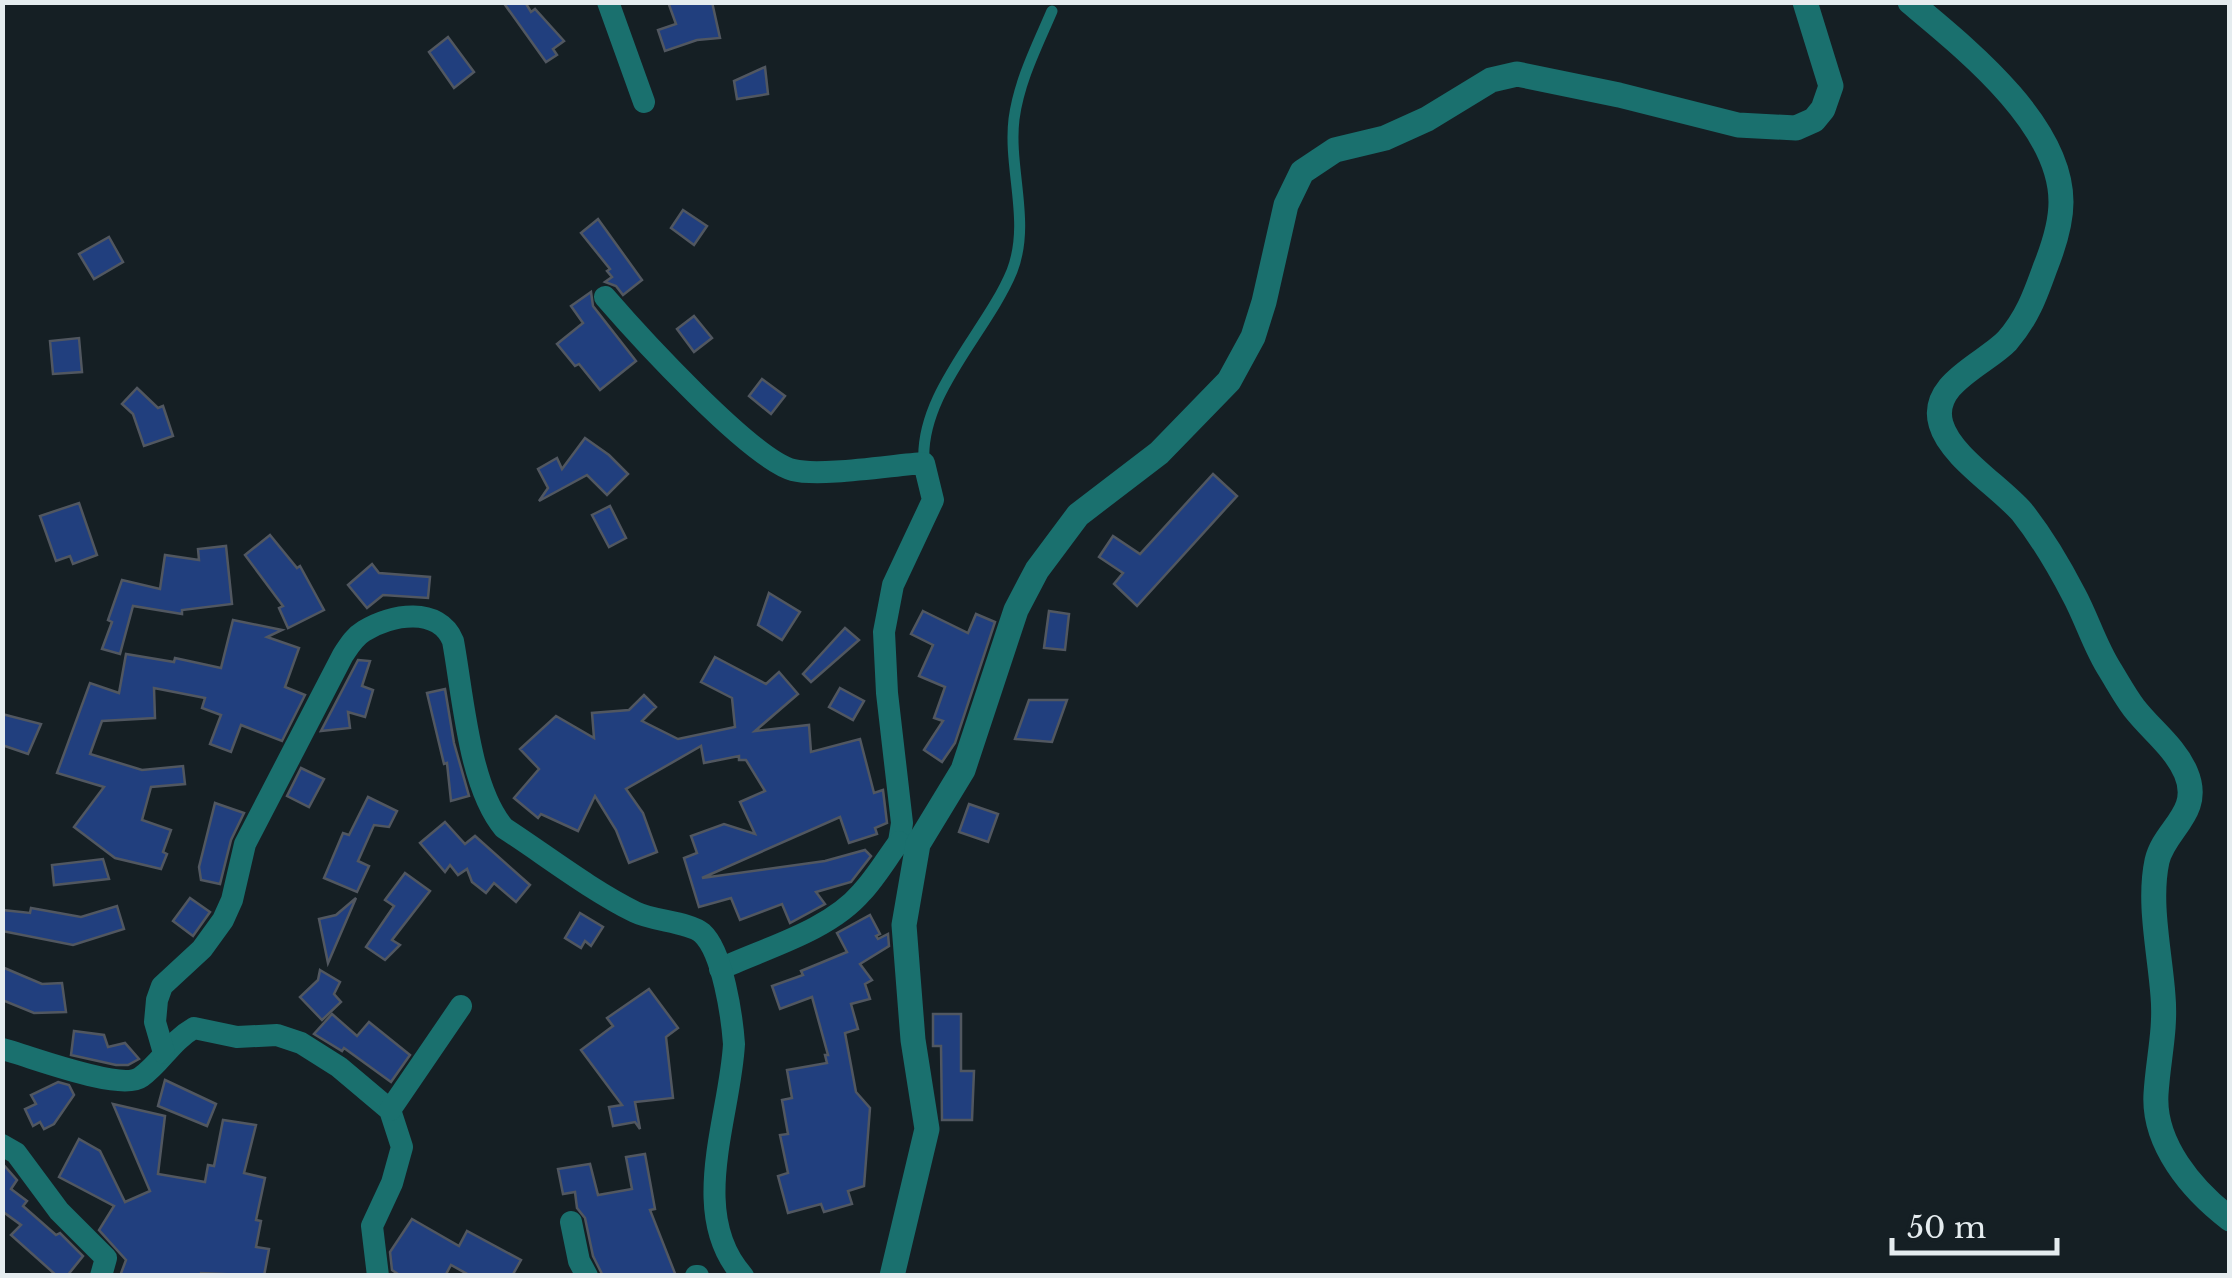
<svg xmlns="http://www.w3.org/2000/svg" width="2232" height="1278" font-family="'Libre Baskerville',serif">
  <rect width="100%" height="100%" fill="#151f24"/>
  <g fill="#213f7e" stroke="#515760" stroke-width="2.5">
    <path d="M 503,2 L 525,2 L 531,12 L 535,9 L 564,41 L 553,49 L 557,55 L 546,62 Z"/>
    <path d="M 668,2 L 712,2 L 720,38 L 697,40 L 665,51 L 658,30 L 676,24 Z"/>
    <path d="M 448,37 L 474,72 L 454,88 L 429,52 Z"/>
    <path d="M 765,67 L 768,94 L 737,99 L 734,81 Z"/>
    <path d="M 683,210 L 707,226 L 694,245 L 671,228 Z"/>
    <path d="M 598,219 L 642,280 L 623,295 L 616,286 L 605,282 L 612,277 L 607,271 L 610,269 L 581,233 Z"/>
    <path d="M 109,237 L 123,262 L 94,279 L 79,254 Z"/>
    <path d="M 591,292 L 593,306 L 636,361 L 600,390 L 579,364 L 575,366 L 557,344 L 583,323 L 571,306 Z"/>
    <path d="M 694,316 L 712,338 L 694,352 L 677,329 Z"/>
    <path d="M 79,338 L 82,372 L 53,374 L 50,341 Z"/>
    <path d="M 762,379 L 785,396 L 771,414 L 749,396 Z"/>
    <path d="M 137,388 L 158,408 L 163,406 L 173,436 L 144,446 L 133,414 L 122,404 Z"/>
    <path d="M 585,438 L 609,455 L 628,474 L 607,495 L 587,475 L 539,501 L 548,488 L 538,469 L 557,458 L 562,469 Z"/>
    <path d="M 1213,474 L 1237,496 L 1137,606 L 1114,584 L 1123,573 L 1099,557 L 1113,536 L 1140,554 Z"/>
    <path d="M 79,503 L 97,555 L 73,564 L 70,556 L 56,561 L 40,516 Z"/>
    <path d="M 610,506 L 626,538 L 609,547 L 592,515 Z"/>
    <path d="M 270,535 L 297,568 L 300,566 L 324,610 L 288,628 L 279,608 L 283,606 L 245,555 Z"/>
    <path d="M 226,546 L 232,604 L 182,610 L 182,614 L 133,606 L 120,654 L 102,649 L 112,622 L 108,620 L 122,580 L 160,589 L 165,555 L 199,560 L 198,549 Z"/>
    <path d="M 372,564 L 379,573 L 430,577 L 428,598 L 383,595 L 367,608 L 348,585 Z"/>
    <path d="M 769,593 L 800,612 L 782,640 L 758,625 Z"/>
    <path d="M 923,611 L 968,633 L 976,614 L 995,622 L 955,743 L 942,762 L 924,750 L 943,721 L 934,718 L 945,687 L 919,676 L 933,645 L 911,634 Z"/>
    <path d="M 1049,611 L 1069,614 L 1065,650 L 1044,648 Z"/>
    <path d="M 233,620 L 282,630 L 267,637 L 299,648 L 285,687 L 305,695 L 282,741 L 241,725 L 231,752 L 210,744 L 221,715 L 202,708 L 205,698 L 154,688 L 155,718 L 102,721 L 90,754 L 142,770 L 183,766 L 185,784 L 151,787 L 142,820 L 171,830 L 163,852 L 167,854 L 161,869 L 115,858 L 74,827 L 104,787 L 57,773 L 90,683 L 119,693 L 126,654 L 174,662 L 175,658 L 221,668 Z"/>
    <path d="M 845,628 L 859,640 L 811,682 L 803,674 Z"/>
    <path d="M 715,657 L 766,684 L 779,672 L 798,694 L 755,731 L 809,725 L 811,752 L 860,739 L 874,793 L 883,790 L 887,823 L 875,828 L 877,834 L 849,843 L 840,817 L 702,878 L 825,861 L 865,850 L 871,856 L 851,882 L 816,892 L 825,904 L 790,923 L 782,904 L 740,920 L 731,898 L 699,907 L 684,858 L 697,853 L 691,836 L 724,824 L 755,834 L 740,802 L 765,791 L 746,760 L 739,760 L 739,756 L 704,763 L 701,746 L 626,789 L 643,813 L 657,852 L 629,863 L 616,830 L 595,796 L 578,831 L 541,814 L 538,818 L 514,798 L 539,769 L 520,749 L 556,716 L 594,738 L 592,713 L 629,710 L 644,695 L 656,707 L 642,721 L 678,739 L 735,727 L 732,698 L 701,682 Z"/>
    <path d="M 358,660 L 370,661 L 362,686 L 373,690 L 365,717 L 348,712 L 350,728 L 321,731 Z"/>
    <path d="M 840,688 L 864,701 L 853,720 L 829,707 Z"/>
    <path d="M 445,689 L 454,743 L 469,796 L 451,801 L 447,763 L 444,764 L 427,693 Z"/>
    <path d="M 1029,700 L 1067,700 L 1052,742 L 1015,739 Z"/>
    <path d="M 2,714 L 41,724 L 28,754 L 2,745 Z"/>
    <path d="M 301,768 L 324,779 L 309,807 L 287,796 Z"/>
    <path d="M 368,797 L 397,811 L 389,827 L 374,825 L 358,861 L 369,866 L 357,892 L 324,878 L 343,833 L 349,835 Z"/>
    <path d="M 215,803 L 244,813 L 231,840 L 220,884 L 201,880 L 199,867 Z"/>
    <path d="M 969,804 L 998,814 L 988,842 L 959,832 Z"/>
    <path d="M 445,822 L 465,844 L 475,836 L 530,885 L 516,902 L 494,883 L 486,893 L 472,882 L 467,869 L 458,875 L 450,865 L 445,872 L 420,843 Z"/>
    <path d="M 103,859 L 109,879 L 54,885 L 52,865 Z"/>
    <path d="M 405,873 L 430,891 L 392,940 L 400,945 L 385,960 L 366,947 L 394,906 L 385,900 Z"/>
    <path d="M 190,898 L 210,912 L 193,936 L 173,921 Z"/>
    <path d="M 356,898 L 328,963 L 319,919 L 336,915 Z"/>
    <path d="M 117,906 L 124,929 L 73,945 L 2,931 L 2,910 L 30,913 L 31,908 L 81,917 Z"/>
    <path d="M 580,913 L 603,927 L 591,946 L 585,941 L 581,948 L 565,938 Z"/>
    <path d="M 870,915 L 880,934 L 876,936 L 878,939 L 888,934 L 889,946 L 860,964 L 872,980 L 865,984 L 870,999 L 851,1004 L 858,1029 L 845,1033 L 856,1092 L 870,1108 L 864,1186 L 848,1191 L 852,1204 L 824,1212 L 821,1204 L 788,1213 L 778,1176 L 788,1173 L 780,1135 L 788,1134 L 782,1100 L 792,1098 L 787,1070 L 827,1063 L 825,1055 L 828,1055 L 812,997 L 780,1009 L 772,986 L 803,975 L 801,971 L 847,952 L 837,933 Z"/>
    <path d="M 2,967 L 42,984 L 62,983 L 66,1012 L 34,1013 L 2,1000 Z"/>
    <path d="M 320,970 L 340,982 L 334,994 L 341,1002 L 322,1020 L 300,997 L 318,980 Z"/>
    <path d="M 649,989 L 678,1028 L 666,1037 L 673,1098 L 635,1102 L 640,1129 L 635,1122 L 613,1126 L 609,1107 L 622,1105 L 581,1050 L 613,1026 L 607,1018 Z"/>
    <path d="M 332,1014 L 357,1036 L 369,1022 L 410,1055 L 391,1082 L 344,1048 L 342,1051 L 314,1034 Z"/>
    <path d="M 933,1014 L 961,1014 L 961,1071 L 974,1071 L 972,1120 L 942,1120 L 941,1046 L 933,1046 Z"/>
    <path d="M 74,1031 L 104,1035 L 108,1047 L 125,1043 L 139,1059 L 128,1065 L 116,1065 L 71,1055 Z"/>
    <path d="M 165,1080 L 216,1104 L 207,1126 L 158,1106 Z"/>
    <path d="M 58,1082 L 69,1085 L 74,1095 L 54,1124 L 44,1129 L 40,1122 L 33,1126 L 25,1109 L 36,1104 L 31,1095 Z"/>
    <path d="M 113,1104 L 165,1116 L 158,1174 L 205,1182 L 208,1165 L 214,1166 L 223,1120 L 256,1125 L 244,1173 L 265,1178 L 256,1220 L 261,1221 L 256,1247 L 269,1249 L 264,1276 L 201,1273 L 200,1276 L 120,1276 L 126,1260 L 99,1230 L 114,1206 L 59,1177 L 79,1139 L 100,1151 L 125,1202 L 150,1191 Z"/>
    <path d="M 645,1154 L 655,1209 L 650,1210 L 676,1276 L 603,1276 L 593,1256 L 585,1218 L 577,1208 L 575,1192 L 563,1194 L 558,1169 L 590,1164 L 598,1195 L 632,1189 L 626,1157 Z"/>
    <path d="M 2,1163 L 17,1180 L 11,1189 L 27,1201 L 23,1206 L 56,1235 L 60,1233 L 83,1256 L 67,1276 L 57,1276 L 11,1235 L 21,1225 L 2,1211 Z"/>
    <path d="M 412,1219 L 459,1246 L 467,1231 L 521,1260 L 512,1276 L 471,1276 L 451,1265 L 445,1276 L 401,1276 L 392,1270 L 390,1252 Z"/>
  </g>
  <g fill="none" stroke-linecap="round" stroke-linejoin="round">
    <path stroke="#1a706e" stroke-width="11" d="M 924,463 C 919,394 987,332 1012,271 C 1031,222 1008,169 1014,119 C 1019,81 1037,46 1052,11"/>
    <g stroke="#1a706e" stroke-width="22">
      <path d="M 608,2 L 644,102"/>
      <path d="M 605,297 C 637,334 751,459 793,470 C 820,477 893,465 924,463 L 933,500 L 893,585 L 884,632 L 887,693 L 902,823 L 899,842 L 918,844"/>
      <path d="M 720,969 C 765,948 829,931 862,892 C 876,877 887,858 899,842"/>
      <path d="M 2,1049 C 30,1056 121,1092 141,1077 C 161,1063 171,1041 194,1028 L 237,1037 L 277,1035 L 301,1043 L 339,1067 L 390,1110 L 402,1147 L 392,1183 L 372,1226 L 378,1276"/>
      <path d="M 164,1053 L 155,1022 L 157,1000 L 162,986 L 202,949 L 223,920 L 232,900 L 245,844 L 343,655 C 349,646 354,637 364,631 C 391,614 439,606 453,641 C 463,695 469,787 504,828 C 547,856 589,889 635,912 C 653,921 689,922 702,933 C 723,952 732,1017 734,1044 C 730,1118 687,1214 743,1276"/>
      <path d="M 390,1110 L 461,1006"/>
      <path d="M 2,1145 L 16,1153 L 59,1211 L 106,1258 L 101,1276"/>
      <path d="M 571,1222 L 579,1261 L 587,1276"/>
      <path d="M 696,1276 L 698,1276"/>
    </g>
    <g stroke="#1a706e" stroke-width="25">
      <path d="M 1910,2 C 1965,48 2061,124 2061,202 C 2061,224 2053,248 2045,268 C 2035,296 2027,318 2007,341 C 1985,364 1929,384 1941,424 C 1950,456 1999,486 2022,512 C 2041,536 2060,568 2074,595 C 2087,619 2095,647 2110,670 C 2118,683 2125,696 2134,708 C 2151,730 2175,747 2186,773 C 2203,813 2164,829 2157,861 C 2148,903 2160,953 2163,996 C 2166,1030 2158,1060 2156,1094 C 2153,1144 2192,1190 2230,1219"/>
      <path d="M 892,1276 L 927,1129 L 913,1040 L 904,925 L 918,844 L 963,770 L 1016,610 L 1037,570 L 1078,515 L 1159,453 L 1229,381 L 1253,337 L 1264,302 L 1286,205 L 1302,172 L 1335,150 L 1385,138 L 1427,119 L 1491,80 L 1517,74 L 1619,95 L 1738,125 L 1796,128 L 1814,120 L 1823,109 L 1831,86 L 1805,2"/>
    </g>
  </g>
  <rect width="2232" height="1278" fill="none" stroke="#e5ecef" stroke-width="10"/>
  <path d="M1892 1238v15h165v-15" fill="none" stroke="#e5ecef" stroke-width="5"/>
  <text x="1907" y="1238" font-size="30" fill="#e5ecef" stroke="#151f24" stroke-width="8" paint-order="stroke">50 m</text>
</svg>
